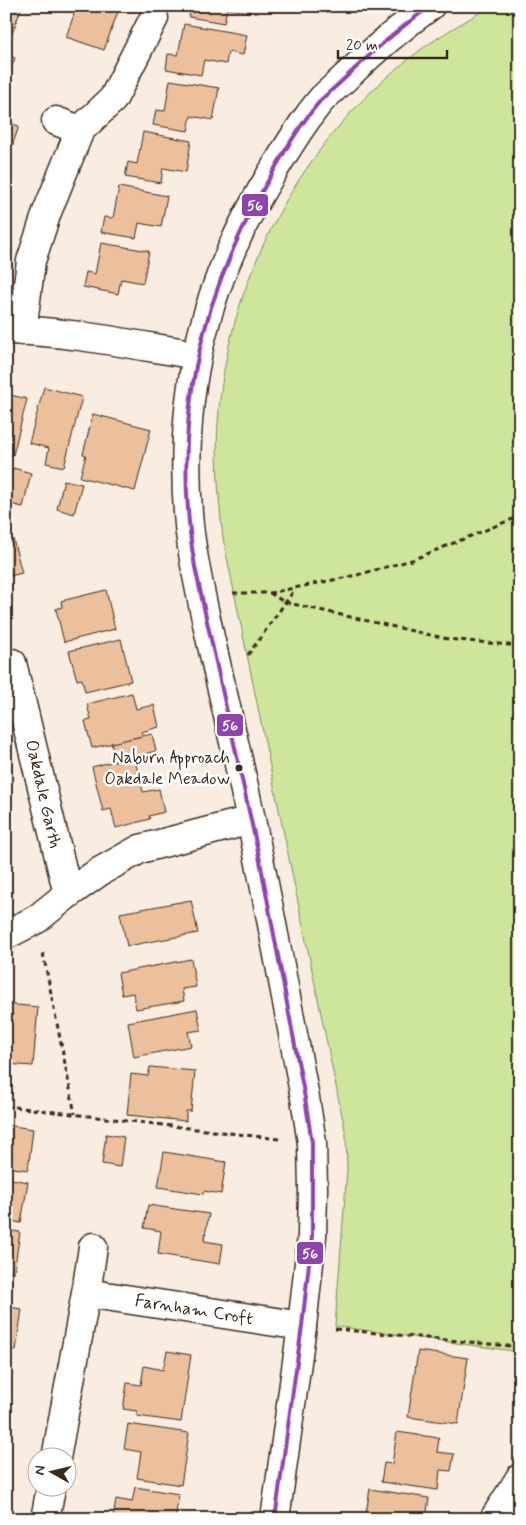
<svg xmlns="http://www.w3.org/2000/svg" width="526" height="1525" font-family="Mynerve,sans-serif">
  <rect width="100%" height="100%" fill="#f9ece1"/>
  <filter id="ink" filterUnits="userSpaceOnUse"><feTurbulence type="fractalNoise" baseFrequency=".02" numOctaves="2"/><feDisplacementMap in="SourceGraphic" scale="10" xChannelSelector="R" yChannelSelector="G"/><feConvolveMatrix kernelMatrix="1 2 1 2 8 2 1 2 1" color-interpolation-filters="sRGB"/></filter>
  <g filter="url(#ink)">
    <path fill="#cee69c" stroke="#84885d" d="M 491,6 L 520,6 L 520,1352 L 335,1326 L 347,1170 L 346,1135 L 223,538 C 218,495 215,452 219,410 C 231,268 310,128 426,46 C 447,31 469,19 491,6 Z"/>
    <g fill="#ecc09c" stroke="#3b2a1e">
      <path d="M 6,6 L 22,6 L 10,39 L 6,38 Z"/>
      <path d="M 77,6 L 120,6 L 104,50 L 66,37 Z"/>
      <path d="M 191,6 L 250,6 L 249,12 L 227,9 L 224,23 L 189,17 Z"/>
      <path d="M 184,24 L 247,35 L 243,55 L 228,52 L 226,64 L 204,60 L 201,75 L 166,69 L 168,54 L 178,55 Z"/>
      <path d="M 6,55 L 15,58 L 6,82 Z"/>
      <path d="M 170,80 L 219,88 L 213,120 L 191,116 L 188,131 L 153,125 L 156,110 L 165,111 Z"/>
      <path d="M 6,122 L 19,126 L 6,164 Z"/>
      <path d="M 143,132 L 191,141 L 186,172 L 163,168 L 161,183 L 125,177 L 128,162 L 137,164 Z"/>
      <path d="M 119,187 L 167,196 L 161,227 L 139,223 L 136,238 L 101,232 L 104,217 L 113,218 Z"/>
      <path d="M 101,243 L 149,251 L 143,283 L 121,279 L 118,294 L 83,287 L 86,272 L 95,274 Z"/>
      <path d="M 44,387 L 82,397 L 64,467 L 46,463 L 49,448 L 29,443 Z"/>
      <path d="M 6,394 L 27,399 L 13,455 L 6,454 Z"/>
      <path d="M 93,414 L 151,429 L 135,491 L 80,477 L 86,455 L 83,454 Z"/>
      <path d="M 13,468 L 31,473 L 23,507 L 6,503 L 6,494 Z"/>
      <path d="M 64,480 L 82,484 L 74,514 L 57,509 Z"/>
      <path d="M 13,539 L 22,573 L 6,577 L 6,540 Z"/>
      <path d="M 106,590 L 115,629 L 64,642 L 56,609 L 62,607 L 61,601 Z"/>
      <path d="M 121,639 L 131,681 L 85,692 L 82,679 L 77,680 L 69,651 Z"/>
      <path d="M 132,693 L 136,709 L 154,705 L 159,727 L 141,732 L 143,736 L 92,748 L 85,721 L 91,720 L 87,704 Z"/>
      <path d="M 152,734 L 156,751 L 116,761 L 111,743 Z"/>
      <path d="M 134,756 L 143,792 L 159,789 L 164,812 L 149,816 L 150,819 L 116,828 L 111,809 L 103,811 L 92,767 Z"/>
      <path d="M 191,900 L 198,933 L 127,946 L 120,913 Z"/>
      <path d="M 191,959 L 196,987 L 182,989 L 184,1001 L 136,1009 L 133,993 L 122,995 L 118,973 Z"/>
      <path d="M 6,1004 L 38,1007 L 33,1066 L 6,1064 Z"/>
      <path d="M 197,1009 L 201,1030 L 188,1032 L 191,1046 L 134,1057 L 128,1022 Z"/>
      <path d="M 150,1067 L 195,1071 L 191,1111 L 186,1111 L 186,1121 L 127,1115 L 131,1074 L 148,1076 Z"/>
      <path d="M 6,1125 L 33,1129 L 28,1170 L 6,1167 Z"/>
      <path d="M 106,1134 L 124,1137 L 120,1167 L 102,1164 Z"/>
      <path d="M 164,1152 L 226,1162 L 221,1194 L 204,1191 L 203,1194 L 158,1187 Z"/>
      <path d="M 6,1178 L 28,1182 L 21,1223 L 6,1220 Z"/>
      <path d="M 148,1205 L 209,1214 L 204,1241 L 223,1244 L 220,1264 L 158,1254 L 161,1231 L 144,1228 Z"/>
      <path d="M 6,1230 L 20,1232 L 14,1272 L 6,1271 Z"/>
      <path d="M 6,1289 L 11,1290 L 8,1307 L 22,1309 L 16,1350 L 6,1349 Z"/>
      <path d="M 167,1351 L 191,1355 L 181,1422 L 137,1416 L 137,1411 L 123,1409 L 127,1383 L 141,1385 L 144,1366 L 163,1370 Z"/>
      <path d="M 418,1351 L 468,1358 L 458,1424 L 408,1417 Z"/>
      <path d="M 128,1424 L 189,1433 L 181,1485 L 137,1478 L 141,1452 L 124,1449 Z"/>
      <path d="M 397,1432 L 439,1438 L 437,1452 L 454,1454 L 451,1471 L 440,1470 L 438,1490 L 381,1482 L 384,1463 L 392,1464 Z"/>
      <path d="M 135,1487 L 179,1494 L 175,1519 L 113,1519 L 116,1499 L 132,1502 Z"/>
      <path d="M 370,1489 L 429,1498 L 426,1519 L 365,1519 Z"/>
    </g>
    <g fill="none" stroke-linecap="round" stroke-linejoin="round">
      <g stroke="#3b2a1e" stroke-width="31">
        <g id="minor">
          <path d="M 56,121 L 80,130 L 113,99 L 154,18"/>
          <path d="M 6,330 C 70,331 134,345 197,355"/>
          <path d="M 22,331 L 31,261 L 47,212 L 80,130"/>
          <path d="M 12,663 L 68,894"/>
          <path d="M 6,935 L 37,919 L 68,894 L 99,872 L 140,849 L 251,820"/>
          <path d="M 86,1293 L 93,1247"/>
          <path d="M 56,1458 L 86,1293 L 302,1326"/>
          <path d="M 45,1519 L 51,1488"/>
          <path d="M 275,1519 L 302,1326 L 312,1236 L 313,1189 L 312,1143 L 305,1098 C 285,992 266,887 243,782 C 232,734 221,685 210,637 C 202,600 193,563 189,525 C 177,393 204,281 275,168 C 289,145 304,120 322,99 C 330,91 340,83 348,75 C 374,50 401,27 430,6"/>
          <path d="M 494,1519 L 520,1478"/>
        </g>
      </g>
      <g stroke="#3b2a1e" stroke-width="3" stroke-dasharray="5 4" stroke-linecap="butt">
        <path d="M 233,593 L 270,593 L 357,575 L 412,560 L 520,516"/>
        <path d="M 270,593 L 284,602 L 448,639 L 520,646"/>
        <path d="M 248,655 L 295,589"/>
        <path d="M 43,953 L 75,1114"/>
        <path d="M 6,1106 L 279,1139"/>
        <path d="M 335,1329 L 520,1347"/>
      </g>
      <use href="#minor" stroke="#fff" stroke-width="28"/>
      <g stroke="#fff" stroke-width="8">
        <path id="bus-1" d="M 275,1519 L 302,1326 L 312,1236 L 312,1143 L 305,1098 L 260,861 L 195,567 C 171,426 197,302 269,179 C 284,152 300,124 321,100 C 329,92 338,85 346,77 C 372,52 400,28 430,6"/>
      </g>
      <use href="#bus-1" stroke="#8e44ad" stroke-width="4"/>
    </g>
  </g>
  <circle fill="#3b2a1e" stroke="#fff" stroke-width="2" cx="239" cy="768" r="4.5"/>
  <g text-anchor="middle" dominant-baseline="central" stroke-width="5" stroke-linejoin="round" paint-order="stroke">
    <g font-size="17" fill="#3b2a1e" stroke="#fff" text-anchor="end">
      <text x="230" y="758">Naburn Approach<tspan x="230" dy="21">Oakdale Meadow</tspan></text>
    </g>
    <g font-size="18" fill="#3b2a1e" stroke="#fff">
      <text transform="translate(43 794) rotate(77)">Oakdale Garth</text>
      <text transform="translate(194 1310) rotate(9)">Farnham Croft</text>
    </g>
  </g>
  <g stroke="#fff" stroke-width="2">
    <rect x="241" y="193" width="28" height="24" rx="5" fill="#8e44ad"/>
    <rect x="216" y="713" width="28" height="24" rx="5" fill="#8e44ad"/>
    <rect x="296" y="1241" width="28" height="24" rx="5" fill="#8e44ad"/>
  </g>
  <g font-size="14" text-anchor="middle" font-weight="bold" fill="#fff">
    <text x="255" y="210">56</text>
    <text x="230" y="730">56</text>
    <text x="310" y="1258">56</text>
  </g>
  <rect width="526" height="1525" fill="none" stroke="#fff" stroke-width="25"/>
  <rect x="12" y="12" width="501" height="1500" fill="none" stroke="#3b2a1e" stroke-width="2" filter="url(#ink)"/>
  <g transform="translate(52 1472) rotate(278)"><circle r="24" fill="#ffffff" stroke="#b1aaa5"/>
  <path d="M0-4L9 19L0 12L-9 19Z" fill="#3b2a1e"/>
  <text y="-8" font-size="14" font-weight="bold" text-anchor="middle" fill="#3b2a1e">N</text>
  </g>
  <path d="M338 50v8h109v-8" fill="none" stroke="#3b2a1e" stroke-width="2.5"/>
  <text x="346" y="50" font-size="15" fill="#3b2a1e" stroke="#ffffff" stroke-width="4" paint-order="stroke">20 m</text>
</svg>
